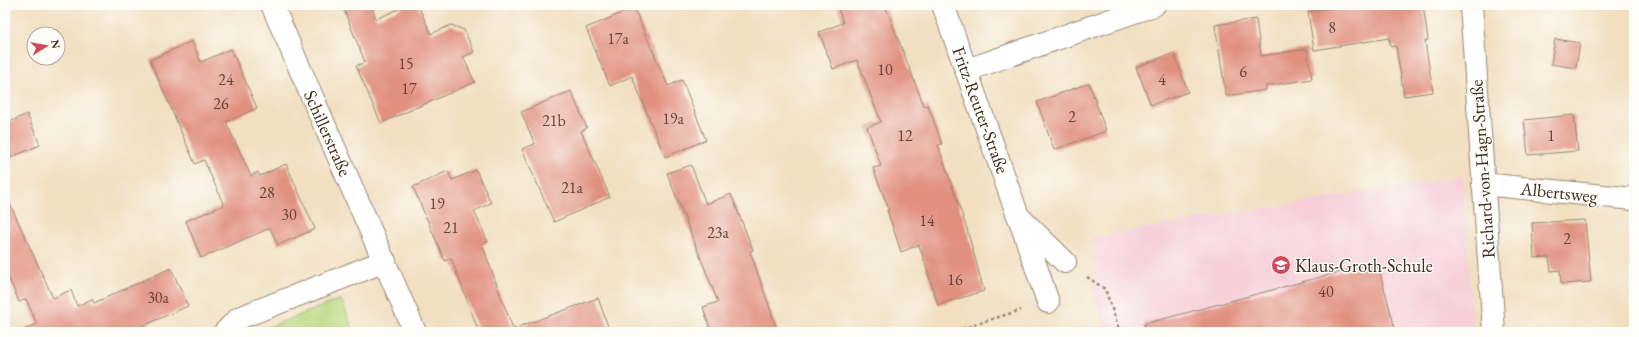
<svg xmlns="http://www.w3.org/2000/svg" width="1639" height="337" font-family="'EB Garamond',serif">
  <rect width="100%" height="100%" fill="#fdfcf7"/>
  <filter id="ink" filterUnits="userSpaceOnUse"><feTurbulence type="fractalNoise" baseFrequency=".025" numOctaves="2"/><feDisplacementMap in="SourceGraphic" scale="8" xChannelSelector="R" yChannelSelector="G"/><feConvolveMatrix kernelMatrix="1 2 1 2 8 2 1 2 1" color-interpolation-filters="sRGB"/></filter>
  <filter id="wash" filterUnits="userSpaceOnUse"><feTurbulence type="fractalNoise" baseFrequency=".012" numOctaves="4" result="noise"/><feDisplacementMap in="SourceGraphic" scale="16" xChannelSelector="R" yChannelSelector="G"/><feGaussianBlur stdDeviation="0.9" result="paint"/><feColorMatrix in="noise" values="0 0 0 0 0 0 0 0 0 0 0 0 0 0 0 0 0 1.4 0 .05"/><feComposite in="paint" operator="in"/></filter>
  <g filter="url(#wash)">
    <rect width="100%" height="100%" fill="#f1dfc0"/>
    <path fill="#f6cfd8" d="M 1463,176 L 1473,332 L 1106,332 L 1094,292 L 1092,237 Z"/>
    <path fill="#b9d87f" stroke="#7a814e" d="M 341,299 L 354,332 L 258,332 L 259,331 Z"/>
    <g id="blocks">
      <g fill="#e1907f">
        <path d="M 342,5 L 371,5 L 376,19 L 408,5 L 418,5 L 431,34 L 451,25 L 464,30 L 474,52 L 463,57 L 475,82 L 381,123 L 356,66 L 365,62 Z"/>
        <path d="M 837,5 L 885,5 L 924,106 L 928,105 L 942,144 L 938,145 L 967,229 L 984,291 L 938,305 L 919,245 L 901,252 L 887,210 L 889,210 L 873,168 L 881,166 L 867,127 L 881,122 L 857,60 L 833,69 L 819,32 L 843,23 Z"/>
        <path d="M 1349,5 L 1423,5 L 1428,40 L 1425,41 L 1433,92 L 1404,96 L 1396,46 L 1391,47 L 1389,38 L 1314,50 L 1308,12 Z"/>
        <path d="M 634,8 L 668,86 L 682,80 L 706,140 L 665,157 L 632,76 L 610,86 L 586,28 Z"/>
        <path d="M 1256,19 L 1261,56 L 1307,49 L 1312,79 L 1266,86 L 1266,90 L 1226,96 L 1215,25 Z"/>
        <path d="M 1555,39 L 1580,43 L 1576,68 L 1551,64 Z"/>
        <path d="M 192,41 L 201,62 L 231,49 L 257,108 L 226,122 L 251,176 L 258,172 L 260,176 L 286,164 L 315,229 L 278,245 L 270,228 L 201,258 L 186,221 L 224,205 L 204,160 L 195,164 L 150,60 Z"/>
        <path d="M 1174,53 L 1188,92 L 1151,105 L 1136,67 Z"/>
        <path d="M 1089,83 L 1106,131 L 1054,150 L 1037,102 Z"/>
        <path d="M 571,91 L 587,128 L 581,131 L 610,197 L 554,222 L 522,149 L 535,144 L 521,112 Z"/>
        <path d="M 27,114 L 40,145 L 5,160 L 5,124 Z"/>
        <path d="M 1574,115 L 1578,151 L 1528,155 L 1524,120 Z"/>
        <path d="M 691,165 L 706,204 L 731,194 L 753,250 L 750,251 L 778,332 L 711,332 L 703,307 L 718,302 L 667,173 Z"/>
        <path d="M 476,170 L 491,203 L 474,211 L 488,242 L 482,244 L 513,329 L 598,298 L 610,332 L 479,332 L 451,258 L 445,261 L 413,187 L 448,171 L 452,180 Z"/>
        <path d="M 5,193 L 53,298 L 71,290 L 77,306 L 92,299 L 94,303 L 171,268 L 188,306 L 129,332 L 19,332 L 37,324 L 26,299 L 19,302 L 5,269 Z"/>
        <path d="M 1585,220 L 1591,282 L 1561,284 L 1560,270 L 1551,271 L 1549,257 L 1534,258 L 1532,223 Z"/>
        <path d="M 1377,262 L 1396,332 L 1145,332 L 1144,324 Z"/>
      </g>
    </g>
  </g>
  <g filter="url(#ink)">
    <use href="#blocks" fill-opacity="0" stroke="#96846f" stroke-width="1"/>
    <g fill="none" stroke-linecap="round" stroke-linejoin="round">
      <g stroke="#96846f" stroke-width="24">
        <g id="street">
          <path d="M 272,5 L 415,332"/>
          <path d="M 943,5 L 1018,216 L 1065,262"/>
          <path d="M 1471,5 L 1494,332"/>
          <path d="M 967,70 L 1154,5"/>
          <path d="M 1483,184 L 1634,199"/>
          <path d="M 1020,220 L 1048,302"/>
          <path d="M 225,332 L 239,318 L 385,261"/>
        </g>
      </g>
      <g stroke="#96846f" stroke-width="2.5" stroke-dasharray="3 3" stroke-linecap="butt">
        <path d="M 1087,277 L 1105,289 L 1120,332"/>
        <path d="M 951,332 L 1021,310"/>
      </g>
      <use href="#street" stroke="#fff" stroke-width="22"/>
    </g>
  </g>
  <defs>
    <g id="school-disc" transform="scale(1)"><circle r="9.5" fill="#d1495b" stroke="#fdfcf7"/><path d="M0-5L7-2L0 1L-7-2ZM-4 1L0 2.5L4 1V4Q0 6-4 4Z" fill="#fff"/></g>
  </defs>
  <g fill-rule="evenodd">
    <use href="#school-disc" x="1281" y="265"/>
  </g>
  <g text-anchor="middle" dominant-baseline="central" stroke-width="3" stroke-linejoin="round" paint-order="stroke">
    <g font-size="16" fill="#644436">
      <text x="1332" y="27">8</text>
      <text x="618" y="38">17a</text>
      <text x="406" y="63">15</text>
      <text x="885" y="69">10</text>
      <text x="1243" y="71">6</text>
      <text x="226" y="79">24</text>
      <text x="1162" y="79">4</text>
      <text x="409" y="88">17</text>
      <text x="221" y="103">26</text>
      <text x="1072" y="116">2</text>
      <text x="673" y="118">19a</text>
      <text x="554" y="120">21b</text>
      <text x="905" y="135">12</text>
      <text x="1551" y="135">1</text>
      <text x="572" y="187">21a</text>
      <text x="267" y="192">28</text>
      <text x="437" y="203">19</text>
      <text x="289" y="214">30</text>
      <text x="927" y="220">14</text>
      <text x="451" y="227">21</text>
      <text x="718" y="232">23a</text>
      <text x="1567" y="238">2</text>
      <text x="955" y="279">16</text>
      <text x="1326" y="291">40</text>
      <text x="158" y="297">30a</text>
    </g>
    <g font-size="18" fill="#3b2a1e" stroke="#fdfcf7">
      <text transform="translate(981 110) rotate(70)">Fritz-Reuter-Straße</text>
      <text transform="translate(328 133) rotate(66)">Schillerstraße</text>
      <text transform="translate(1482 169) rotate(-94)">Richard-von-Hagn-Straße</text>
      <text transform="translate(1559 192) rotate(6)">Albertsweg</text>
    </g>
    <g font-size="18" fill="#3b2a1e" stroke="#fdfcf7" text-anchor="start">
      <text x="1295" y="265">Klaus-Groth-Schule</text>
    </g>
  </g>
  <rect width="1639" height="337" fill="none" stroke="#fdfcf7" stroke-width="20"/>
  <g transform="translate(46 46) rotate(79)"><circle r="19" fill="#fdfcf7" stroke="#afa8a0"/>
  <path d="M0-3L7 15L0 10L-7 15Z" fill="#d1495b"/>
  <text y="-6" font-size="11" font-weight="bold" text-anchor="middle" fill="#3b2a1e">N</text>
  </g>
</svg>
